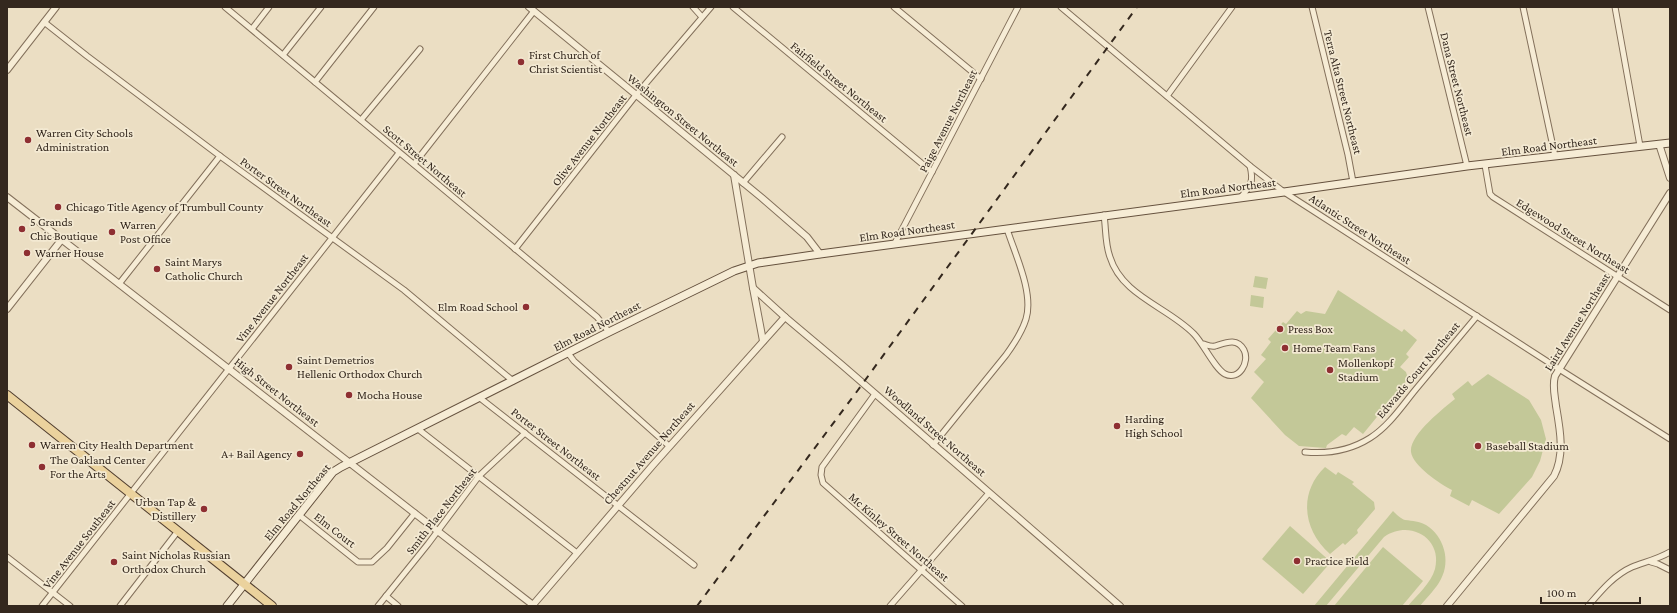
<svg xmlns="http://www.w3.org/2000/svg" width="1677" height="613" font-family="'Crimson Pro',serif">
  <rect width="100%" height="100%" fill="#ebdec3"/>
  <g fill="#c3c898">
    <path d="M 1255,276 L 1268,278 L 1266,289 L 1253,287 Z"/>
    <path d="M 1338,290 L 1402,332 L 1404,329 L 1417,340 L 1406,354 L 1409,357 L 1400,367 L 1406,372 L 1408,379 L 1363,434 L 1354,427 L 1346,436 L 1342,434 L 1327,445 L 1326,448 L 1299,446 L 1285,435 L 1251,398 L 1264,382 L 1254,372 L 1266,359 L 1261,355 L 1271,342 L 1268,339 L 1283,322 L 1286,324 L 1297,311 L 1301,314 L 1306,311 L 1325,314 Z"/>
    <path d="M 1251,295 L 1264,297 L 1263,308 L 1250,306 Z"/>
    <path d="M 1488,374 L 1529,400 L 1541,420 L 1546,439 L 1540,461 L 1532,477 L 1499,514 L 1472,500 L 1469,506 L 1450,496 L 1452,490 C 1440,484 1413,466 1411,452 C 1409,435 1444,408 1455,399 L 1452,394 L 1468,381 L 1472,386 Z"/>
    <path d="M 1325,467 L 1336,475 L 1338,472 L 1354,482 L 1352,484 L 1374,502 L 1375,509 L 1357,530 L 1358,533 L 1345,545 L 1343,543 L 1330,554 C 1303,530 1298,493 1325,467 Z"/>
    <path d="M 1393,511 C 1396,514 1401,519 1405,520 C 1413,521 1419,521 1426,525 C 1444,536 1451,561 1441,579 C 1436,589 1427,597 1420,606 L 1408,606 C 1417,595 1431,583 1435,569 C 1443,538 1409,519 1384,537 L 1326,606 L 1314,606 Z"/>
    <path d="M 1290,526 L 1331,562 L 1303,594 L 1262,559 Z"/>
    <path d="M 1383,547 L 1423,581 L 1402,606 L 1334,606 Z"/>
  </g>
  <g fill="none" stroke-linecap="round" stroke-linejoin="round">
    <g stroke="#83705b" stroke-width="7">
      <g id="minor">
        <path d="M 225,7 L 597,317 L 609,332"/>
        <path d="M 693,7 L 702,17"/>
        <path d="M 733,7 L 932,172"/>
        <path d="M 894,7 L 981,79"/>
        <path d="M 1061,7 L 1250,166 L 1284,192 L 1559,369 L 1670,439"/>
        <path d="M 1312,7 L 1348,155 L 1353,182"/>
        <path d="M 1428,7 L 1467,166"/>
        <path d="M 1523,7 L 1555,156"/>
        <path d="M 1615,7 L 1640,146"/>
        <path d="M 44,22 L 87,56 L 220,156 L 404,290 L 513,381"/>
        <path d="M 252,29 L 269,7"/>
        <path d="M 283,55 L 321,7"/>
        <path d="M 315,82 L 374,7"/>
        <path d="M 1167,96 L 1232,7"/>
        <path d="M 361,120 L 420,49"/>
        <path d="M 414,164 L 534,11"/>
        <path d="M 1485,165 L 1490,194 L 1493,197 L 1670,310"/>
        <path d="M 743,183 L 782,137"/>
        <path d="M 1240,198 C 1251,186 1254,182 1250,166"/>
        <path d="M 1104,215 C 1106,228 1105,244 1110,257 C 1122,296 1168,307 1194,334 C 1203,343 1215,369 1225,374 C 1239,381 1250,362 1244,350 C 1237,337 1225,343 1215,346 C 1211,347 1207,345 1203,344"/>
        <path d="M 895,243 L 1018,7"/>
        <path d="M 515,249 L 636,95 L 711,7"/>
        <path d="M 119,284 L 220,156"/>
        <path d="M 568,353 L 574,361 L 669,446"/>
        <path d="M 875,394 L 822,467 L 821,475 L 823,483 L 962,606"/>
        <path d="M 480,398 L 694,565"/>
        <path d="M 418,429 L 577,553"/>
        <path d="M 933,445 L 1006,355 C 1014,344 1022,332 1026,319 C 1034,293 1015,254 1007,229"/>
        <path d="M 1305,452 C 1327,454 1351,450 1370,438 C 1389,426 1402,406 1416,389 C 1436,365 1457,340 1477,316"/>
        <path d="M 299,515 L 358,562 L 372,562 L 387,548 L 415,513"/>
        <path d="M 7,557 L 70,606"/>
        <path d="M 1651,562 L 1658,564 L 1670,570"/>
        <path d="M 386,596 L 398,606"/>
        <path d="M 42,606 L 399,153"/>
        <path d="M 120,606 L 178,531"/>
        <path d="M 378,606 L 428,544 L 479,476 L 525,433"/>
        <path d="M 890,606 L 989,493"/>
        <path d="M 1588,606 C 1601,591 1614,575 1632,567 C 1645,562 1658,559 1670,552"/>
      </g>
    </g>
    <g stroke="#83705b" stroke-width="8">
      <g id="tertiary">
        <path d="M 529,7 L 762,198 L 807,237 L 820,254"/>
        <path d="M 7,70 L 56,7"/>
        <path d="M 1659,144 L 1670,178"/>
        <path d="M 734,175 L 753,288 L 785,317 L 842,365 L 1120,606"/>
        <path d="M 7,197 L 533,605"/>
        <path d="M 753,288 L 763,341"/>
        <path d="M 7,309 L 62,239"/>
        <path d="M 532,606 L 653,465 L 785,317"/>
        <path d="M 1447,606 L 1554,476 C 1565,455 1560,429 1556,406 C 1555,396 1552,386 1555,376 L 1670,193"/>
      </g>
    </g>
    <g stroke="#65513e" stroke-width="9">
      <path id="secondary" d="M 227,606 L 333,472 L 341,467 L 609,332 L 734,271 L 758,263 L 820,254 L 1284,192 L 1467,166 L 1670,143"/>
    </g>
    <g stroke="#513e2f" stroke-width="10">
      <path id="primary" d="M 7,395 L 272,606"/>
    </g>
    <use href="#minor" stroke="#f6ecd5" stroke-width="5"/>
    <use href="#tertiary" stroke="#f6ecd5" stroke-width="6"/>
    <use href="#secondary" stroke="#f6ecd5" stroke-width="7"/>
    <use href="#primary" stroke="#ebd29d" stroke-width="8"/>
    <path stroke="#34281e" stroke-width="2" stroke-dasharray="7 7" stroke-linecap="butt" d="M 697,606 L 858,390 L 1137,7"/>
  </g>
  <g fill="#8e2f32" stroke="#f3e9d2" stroke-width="1.5">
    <circle cx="521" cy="62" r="4"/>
    <circle cx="28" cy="140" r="4"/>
    <circle cx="58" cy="207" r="4"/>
    <circle cx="22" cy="229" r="4"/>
    <circle cx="112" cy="232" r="4"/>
    <circle cx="27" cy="253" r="4"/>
    <circle cx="157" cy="269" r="4"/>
    <circle cx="526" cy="307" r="4"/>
    <circle cx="1280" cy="329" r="4"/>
    <circle cx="1285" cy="348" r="4"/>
    <circle cx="289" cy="367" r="4"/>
    <circle cx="1330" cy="370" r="4"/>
    <circle cx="349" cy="395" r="4"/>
    <circle cx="1117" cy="426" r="4"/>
    <circle cx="32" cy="445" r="4"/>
    <circle cx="1478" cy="446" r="4"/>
    <circle cx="300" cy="454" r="4"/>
    <circle cx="42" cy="467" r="4"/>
    <circle cx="204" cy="509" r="4"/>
    <circle cx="1297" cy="561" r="4"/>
    <circle cx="114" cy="562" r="4"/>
  </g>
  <g text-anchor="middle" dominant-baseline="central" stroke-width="3.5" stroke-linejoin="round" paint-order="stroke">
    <g font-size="12" fill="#34281e" stroke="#f3e9d2" text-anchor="start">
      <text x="529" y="55">First Church of<tspan x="529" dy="14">Christ Scientist</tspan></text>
      <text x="36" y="133">Warren City Schools<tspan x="36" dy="14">Administration</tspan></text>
      <text x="66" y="207">Chicago Title Agency of Trumbull County</text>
      <text x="30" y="222">5 Grands<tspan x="30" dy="14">Chic Boutique</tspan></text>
      <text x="120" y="225">Warren<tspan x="120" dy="14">Post Office</tspan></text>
      <text x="35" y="253">Warner House</text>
      <text x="165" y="262">Saint Marys<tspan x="165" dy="14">Catholic Church</tspan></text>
      <text x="518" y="307" text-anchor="end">Elm Road School</text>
      <text x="1288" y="329">Press Box</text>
      <text x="1293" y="348">Home Team Fans</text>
      <text x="297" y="360">Saint Demetrios<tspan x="297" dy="14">Hellenic Orthodox Church</tspan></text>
      <text x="1338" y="363">Mollenkopf<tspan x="1338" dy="14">Stadium</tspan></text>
      <text x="357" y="395">Mocha House</text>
      <text x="1125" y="419">Harding<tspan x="1125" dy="14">High School</tspan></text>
      <text x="40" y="445">Warren City Health Department</text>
      <text x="1486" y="446">Baseball Stadium</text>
      <text x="292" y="454" text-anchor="end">A+ Bail Agency</text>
      <text x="50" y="460">The Oakland Center<tspan x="50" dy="14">For the Arts</tspan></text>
      <text x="196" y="502" text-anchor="end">Urban Tap &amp;<tspan x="196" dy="14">Distillery</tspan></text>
      <text x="122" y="555">Saint Nicholas Russian<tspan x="122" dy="14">Orthodox Church</tspan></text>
      <text x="1305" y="561">Practice Field</text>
    </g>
    <g font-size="12" fill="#34281e" stroke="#f3e9d2">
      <text transform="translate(839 82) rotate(39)">Fairfield Street Northeast</text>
      <text transform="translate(1457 84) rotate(76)">Dana Street Northeast</text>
      <text transform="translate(1343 92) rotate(76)">Terra Alta Street Northeast</text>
      <text transform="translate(683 120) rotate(39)">Washington Street Northeast</text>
      <text transform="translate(948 121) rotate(-63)">Paige Avenue Northeast</text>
      <text transform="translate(589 140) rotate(-52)">Olive Avenue Northeast</text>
      <text transform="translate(1549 146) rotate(-7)">Elm Road Northeast</text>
      <text transform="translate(425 161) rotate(40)">Scott Street Northeast</text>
      <text transform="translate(1228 188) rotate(-7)">Elm Road Northeast</text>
      <text transform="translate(286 192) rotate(36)">Porter Street Northeast</text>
      <text transform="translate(1360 229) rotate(33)">Atlantic Street Northeast</text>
      <text transform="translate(907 231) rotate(-8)">Elm Road Northeast</text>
      <text transform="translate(1573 236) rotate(32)">Edgewood Street Northeast</text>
      <text transform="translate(272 298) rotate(-52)">Vine Avenue Northeast</text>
      <text transform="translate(1577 322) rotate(-58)">Laird Avenue Northeast</text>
      <text transform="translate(597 326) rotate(-27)">Elm Road Northeast</text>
      <text transform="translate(1418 370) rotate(-50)">Edwards Court Northeast</text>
      <text transform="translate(277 392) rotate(38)">High Street Northeast</text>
      <text transform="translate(935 431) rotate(41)">Woodland Street Northeast</text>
      <text transform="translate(556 444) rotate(38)">Porter Street Northeast</text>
      <text transform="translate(649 453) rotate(-49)">Chestnut Avenue Northeast</text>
      <text transform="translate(297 502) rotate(-50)">Elm Road Northeast</text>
      <text transform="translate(441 511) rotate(-52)">Smith Place Northeast</text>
      <text transform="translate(335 530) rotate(38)">Elm Court</text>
      <text transform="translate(899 537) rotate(41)">Mc Kinley Street Northeast</text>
      <text transform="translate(79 544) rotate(-52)">Vine Avenue Southeast</text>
    </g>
  </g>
  <rect width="1677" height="613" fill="none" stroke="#34281e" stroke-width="16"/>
  <path d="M1541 597v6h99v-6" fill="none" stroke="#34281e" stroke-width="2"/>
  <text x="1547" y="597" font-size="12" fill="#34281e" stroke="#f3e9d2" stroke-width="3" paint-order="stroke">100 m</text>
</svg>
